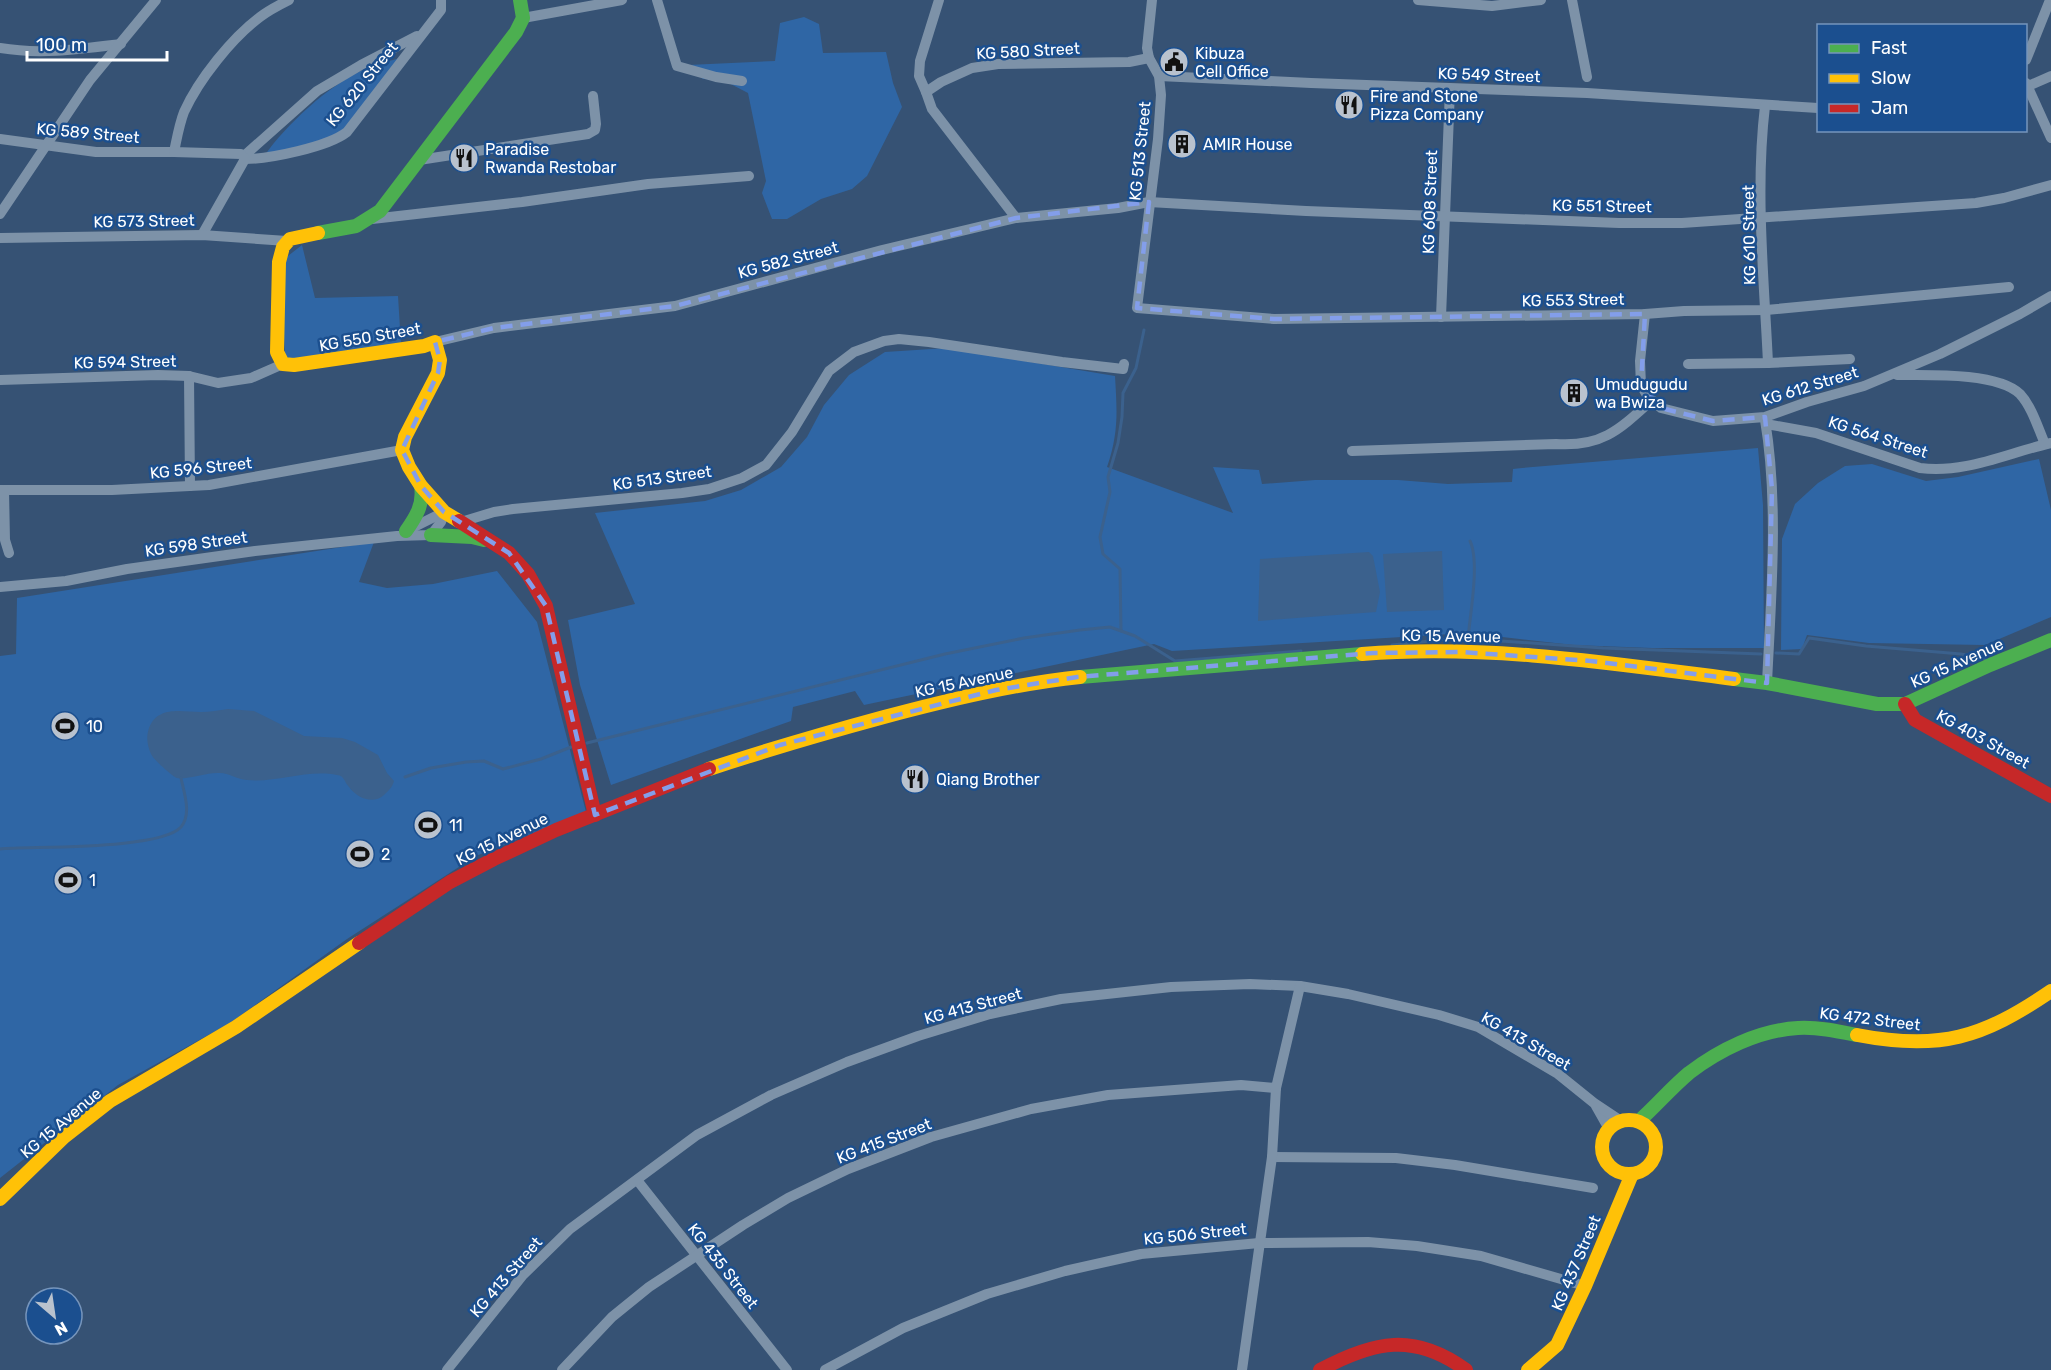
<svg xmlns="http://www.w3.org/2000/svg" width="2051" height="1370" font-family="Rubik,sans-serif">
  <rect width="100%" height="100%" fill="#365274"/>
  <g fill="#2f66a5">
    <path d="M 804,17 L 819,24 L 823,53 L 886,52 L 893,83 L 902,107 L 867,176 L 852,189 L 821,199 L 787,219 L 772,219 L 762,193 L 766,181 L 748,93 L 723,80 L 703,79 L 688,65 L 775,61 L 780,23 Z"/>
    <path d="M 403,57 L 337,141 L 265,155 C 286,125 329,85 363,70 C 376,64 390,61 403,57 Z"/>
    <path d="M 302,245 L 315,298 L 398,296 L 401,344 L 286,368 L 279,263 Z"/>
    <path d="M 947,348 L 1115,376 C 1117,411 1119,432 1107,467 L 1233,513 L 1213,467 L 1259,470 L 1262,484 L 1315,480 L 1398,480 L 1448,484 L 1512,482 L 1513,469 L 1522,468 L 1758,448 L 1763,505 L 1764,648 L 1652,648 L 1573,645 L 1468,633 L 1172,651 L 1154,644 L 864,705 L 855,691 L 793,707 L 791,721 L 611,785 L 580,685 L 568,620 L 635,604 L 595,513 L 705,501 L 741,490 L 781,467 L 807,437 L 824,405 L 849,375 L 885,352 Z"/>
    <path d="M 2039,459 L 2051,510 L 2051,617 L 1985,645 L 1869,643 L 1807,635 L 1802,649 L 1781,650 L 1782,539 L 1795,504 L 1818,483 L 1845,466 L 1872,464 L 1926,481 L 1958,477 Z"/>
    <path d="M 374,542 L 359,582 L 387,588 L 433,584 L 497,571 L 537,622 L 586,812 L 476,856 L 347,939 L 230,1023 L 118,1085 L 0,1178 L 0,656 L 16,654 L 17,598 Z"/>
  </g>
  <g fill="#3b618d">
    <path d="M 1442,551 L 1444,610 L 1387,612 L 1383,554 Z"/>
    <path d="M 1369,552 L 1373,556 L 1380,592 L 1376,612 L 1258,621 L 1260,559 Z"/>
    <path d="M 228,709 L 254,711 L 304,736 L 342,738 L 355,742 L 378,755 L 387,773 L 394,781 C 392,788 389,790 384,795 C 373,805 357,798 349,787 C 344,782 345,776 337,775 C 307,769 277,783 247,780 C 235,779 229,772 217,773 C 206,773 185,780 177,778 C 173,777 153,759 151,754 C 147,745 146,737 149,728 C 158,705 182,712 201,712 C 210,712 219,710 228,709 Z"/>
  </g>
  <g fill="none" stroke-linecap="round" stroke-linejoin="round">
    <g stroke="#3b618d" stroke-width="3">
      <path d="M 1121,631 L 1120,569 L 1103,554 L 1100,537 L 1110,492 L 1108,477 L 1118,443 L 1122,417 L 1123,393 L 1136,368 L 1144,330"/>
      <path d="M 1468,639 C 1470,614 1480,562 1470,541"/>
      <path d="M 1392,645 L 1458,638 L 1603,648 L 1761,654"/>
      <path d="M 1776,653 L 1799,654 L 1809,638 L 1866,646 L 1961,654 L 1986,659"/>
      <path d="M 587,743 L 945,654 L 1024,638 L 1080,630 L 1110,627 L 1135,636 L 1175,661 L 1301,651"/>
      <path d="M 405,777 L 431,768 L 466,762 L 484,761 L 503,769 L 541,759 L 571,747"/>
      <path d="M 0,849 C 34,846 160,850 181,827 C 192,814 184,793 181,778"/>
    </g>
    <g stroke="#7d92a8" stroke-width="10">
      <path d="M 657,0 L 677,66 L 716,77 L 742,81"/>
      <path d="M 1152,0 L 1147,48 L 1149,58 L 1159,76 L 1161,95 L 1158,139 L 1137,308 L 1274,319 L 1645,314 L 1684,311 L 1766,310 L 2009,287"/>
      <path d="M 1418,0 L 1492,6 L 1541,0"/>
      <path d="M 1572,0 L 1587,77"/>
      <path d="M 523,18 L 622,0"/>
      <path d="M 0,48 C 41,55 81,49 121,44"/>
      <path d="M 2026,60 L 2050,0"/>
      <path d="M 1159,76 L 1311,83 L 1587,93 L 1818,108"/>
      <path d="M 2026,83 L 2051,138"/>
      <path d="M 2026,87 L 2051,76"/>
      <path d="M 926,92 L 919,76 L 920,61 L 939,0"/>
      <path d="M 1765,106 C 1755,190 1764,278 1768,363"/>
      <path d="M 0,139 L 96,152 L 174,152"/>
      <path d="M 244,156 L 317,91 L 361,65 L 417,36"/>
      <path d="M 245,159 C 269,159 328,147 347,132 L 441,10 L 441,0"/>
      <path d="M 419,160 L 588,134 L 595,130 L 596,124 L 593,96"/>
      <path d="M 0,214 L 90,80 L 156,0"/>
      <path d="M 1016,218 L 932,109 L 926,92 L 941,82 L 972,68 L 998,64 L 1129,62 L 1149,58"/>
      <path d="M 372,219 L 522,202 L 648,184 L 749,176"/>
      <path d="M 202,235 L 245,159 L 241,154 L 174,152 C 177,138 179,125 184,112 C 199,79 232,38 260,17 C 269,10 279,5 289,0"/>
      <path d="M 0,238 L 202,235 L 287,241"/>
      <path d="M 1645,314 L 1640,361 L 1641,385 L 1648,397 L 1661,408 L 1713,421 L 1765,417 L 1807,402 L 1864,386 L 1940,354 L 2020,314 L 2051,296"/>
      <path d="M 1441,317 L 1450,89"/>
      <path d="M 435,342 L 494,328 L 675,306 L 882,250 L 1016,218 L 1118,208 L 1149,202 L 1306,211 L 1619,223 L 1682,223 L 1976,203 L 2004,198 L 2051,185"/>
      <path d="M 1688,364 L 1768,363 L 1850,359"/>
      <path d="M 1897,375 C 1927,375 1998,372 2020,394 C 2032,407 2038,428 2045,444"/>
      <path d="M 189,376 L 190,486"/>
      <path d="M 0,380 L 158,375 L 189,376 L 218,383 L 251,378 L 283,364"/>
      <path d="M 1765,420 C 1779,503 1771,599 1767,683"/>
      <path d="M 1766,424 L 1816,433 L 1920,468 C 1965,474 2007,453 2051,443"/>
      <path d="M 1352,451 L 1556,444 C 1602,447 1619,430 1652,400"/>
      <path d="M 0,490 L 112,490 L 209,485 L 402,450"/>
      <path d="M 4,490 L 5,540 L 9,553"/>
      <path d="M 461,522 L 494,512 L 513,509 L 682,493 L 709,489 L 742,478 L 766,465 L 792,432 L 829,371 L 854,352 L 884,341 L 899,339 L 929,342 L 1062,362 L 1123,369 L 1124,364"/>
      <path d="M 408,530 L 444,512"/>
      <path d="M 0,587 L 66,581 L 127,569 L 255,551 L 397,536 L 431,535 L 441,522 L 444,512"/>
      <path d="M 1596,1106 L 1609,1129"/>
      <path d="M 1272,1157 L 1396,1158 L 1455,1165 L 1593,1188"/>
      <path d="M 637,1180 L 787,1370"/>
      <path d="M 447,1370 L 523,1275 L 570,1229 L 697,1135 L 771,1095 L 847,1062 L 918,1036 L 990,1014 L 1061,999 L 1171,987 L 1250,984 L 1300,986 L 1348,994 L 1439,1015 L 1478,1027 L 1558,1074 L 1594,1103 L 1621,1121"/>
      <path d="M 562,1370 L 612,1317 L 649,1287 L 743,1225 L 788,1198 L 848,1169 L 931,1137 L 1031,1109 L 1108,1095 L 1241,1085 L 1276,1088"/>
      <path d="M 825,1370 L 903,1328 L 987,1294 L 1065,1271 L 1141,1254 L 1259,1243 L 1368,1242 L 1417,1246 L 1481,1256 L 1585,1286"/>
      <path d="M 1242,1370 L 1272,1157 L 1276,1088 L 1300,986"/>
    </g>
    <g stroke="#4caf50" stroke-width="14">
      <path d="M 318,233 L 356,226 L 380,211 L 516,32 L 523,18 L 520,0"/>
      <path d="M 406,531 C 416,517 424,504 421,486"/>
      <path d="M 431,535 L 472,537 L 484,540"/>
      <path d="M 1080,677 L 1362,654"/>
      <path d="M 1734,679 L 1767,683 L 1877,704 L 1905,704 L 1990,665 L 2051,640"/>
      <path d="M 1639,1121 C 1656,1106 1671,1088 1689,1073 C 1719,1050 1759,1030 1798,1028 C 1818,1027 1837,1031 1857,1035"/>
    </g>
    <g stroke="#ffc107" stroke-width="14">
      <path d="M 318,233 L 290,239 L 283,247 L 279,262 L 277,352 L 283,364 L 294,365 L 424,346 L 435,342 L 440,360 L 438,373 L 405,437 L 402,450 L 409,467 L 421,486 L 444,512 L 459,521"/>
      <path d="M 1362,654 C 1486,644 1611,663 1734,679"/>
      <path d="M 709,769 C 767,750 825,733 884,717 C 948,700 1014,684 1080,677"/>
      <path d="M 1857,1035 C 1940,1051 1982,1038 2051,991"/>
      <circle cx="1629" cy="1147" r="27"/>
      <path d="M 0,1199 L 64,1137 L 110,1101 L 236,1027 L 359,943"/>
      <path d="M 1528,1370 L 1557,1345 L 1585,1286 L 1632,1174"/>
    </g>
    <g stroke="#c62828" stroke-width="14">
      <path d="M 459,521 L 509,553 L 528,574 L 546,606 L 595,815"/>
      <path d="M 1905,704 L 1915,720 L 2051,796"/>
      <path d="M 359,943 L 450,882 L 494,859 L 556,830 L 709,769"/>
      <path d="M 1320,1370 C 1374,1341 1414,1332 1466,1370"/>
    </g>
  </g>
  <path fill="none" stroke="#839eea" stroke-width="4.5" stroke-dasharray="12 8" stroke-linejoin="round" d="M 1149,202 L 1137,308 L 1274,319 L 1645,314 L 1641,385 L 1661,408 L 1713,421 L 1765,417 L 1772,489 L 1767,683 L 1591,661 L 1461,652 L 1373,653 L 1077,677 L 996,690 L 780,745 L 595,815 L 546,606 L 509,553 L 444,512 L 421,486 L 402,450 L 438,373 L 440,360 L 435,342 L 494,328 L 675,306 L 1016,218 Z"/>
  <defs>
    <g id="civic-disc" transform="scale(1.5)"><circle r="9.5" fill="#b9c2ce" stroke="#1b4f8f"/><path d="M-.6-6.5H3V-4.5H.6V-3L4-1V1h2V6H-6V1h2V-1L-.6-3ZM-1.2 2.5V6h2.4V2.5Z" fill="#111"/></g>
    <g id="restaurant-disc" transform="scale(1.5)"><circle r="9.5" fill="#b9c2ce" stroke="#1b4f8f"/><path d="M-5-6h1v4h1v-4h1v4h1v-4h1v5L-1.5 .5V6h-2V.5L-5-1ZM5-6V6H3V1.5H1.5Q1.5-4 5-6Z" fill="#111"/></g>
    <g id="building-disc" transform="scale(1.5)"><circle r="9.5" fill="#b9c2ce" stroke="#1b4f8f"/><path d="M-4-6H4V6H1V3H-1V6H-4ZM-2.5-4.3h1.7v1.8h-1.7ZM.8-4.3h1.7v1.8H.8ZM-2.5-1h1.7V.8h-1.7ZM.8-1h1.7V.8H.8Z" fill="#111"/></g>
    <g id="stadium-disc" transform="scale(1.5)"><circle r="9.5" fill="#b9c2ce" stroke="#1b4f8f"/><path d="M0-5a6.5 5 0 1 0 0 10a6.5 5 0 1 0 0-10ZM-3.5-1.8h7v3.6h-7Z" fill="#111"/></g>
  </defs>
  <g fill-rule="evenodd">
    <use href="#civic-disc" x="1174" y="62"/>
    <use href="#restaurant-disc" x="1349" y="105"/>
    <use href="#building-disc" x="1182" y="144"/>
    <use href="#restaurant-disc" x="464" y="158"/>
    <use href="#building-disc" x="1574" y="393"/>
    <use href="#stadium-disc" x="65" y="726"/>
    <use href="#restaurant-disc" x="915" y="779"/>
    <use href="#stadium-disc" x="428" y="825"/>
    <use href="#stadium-disc" x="360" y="854"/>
    <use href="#stadium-disc" x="68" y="880"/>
  </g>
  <g text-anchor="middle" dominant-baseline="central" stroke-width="5" stroke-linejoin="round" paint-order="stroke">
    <g font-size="16" fill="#fff" stroke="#1b4f8f">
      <text transform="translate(1028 51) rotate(-3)">KG 580 Street</text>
      <text transform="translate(1489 75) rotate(2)">KG 549 Street</text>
      <text transform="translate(362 84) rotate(-51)">KG 620 Street</text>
      <text transform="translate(88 133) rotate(5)">KG 589 Street</text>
      <text transform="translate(1140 151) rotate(-84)">KG 513 Street</text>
      <text transform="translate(1430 202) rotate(-88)">KG 608 Street</text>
      <text transform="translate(1602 206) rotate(1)">KG 551 Street</text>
      <text transform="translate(144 221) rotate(-1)">KG 573 Street</text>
      <text transform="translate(1749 235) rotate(-91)">KG 610 Street</text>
      <text transform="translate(788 260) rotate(-15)">KG 582 Street</text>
      <text transform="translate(1573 300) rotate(-1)">KG 553 Street</text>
      <text transform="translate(370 337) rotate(-10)">KG 550 Street</text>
      <text transform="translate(125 362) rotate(-1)">KG 594 Street</text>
      <text transform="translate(1810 386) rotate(-17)">KG 612 Street</text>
      <text transform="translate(1878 437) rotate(18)">KG 564 Street</text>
      <text transform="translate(201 468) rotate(-6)">KG 596 Street</text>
      <text transform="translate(662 478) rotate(-8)">KG 513 Street</text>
      <text transform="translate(196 544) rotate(-8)">KG 598 Street</text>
      <text transform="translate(1451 636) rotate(1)">KG 15 Avenue</text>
      <text transform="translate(1957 663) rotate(-24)">KG 15 Avenue</text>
      <text transform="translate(964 682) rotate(-12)">KG 15 Avenue</text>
      <text transform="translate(1983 739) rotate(29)">KG 403 Street</text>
      <text transform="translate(502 839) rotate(-26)">KG 15 Avenue</text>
      <text transform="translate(973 1006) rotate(-15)">KG 413 Street</text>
      <text transform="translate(1870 1019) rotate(7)">KG 472 Street</text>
      <text transform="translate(1526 1041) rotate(30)">KG 413 Street</text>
      <text transform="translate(61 1123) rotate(-40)">KG 15 Avenue</text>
      <text transform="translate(884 1141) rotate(-21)">KG 415 Street</text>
      <text transform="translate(1195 1234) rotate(-6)">KG 506 Street</text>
      <text transform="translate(1576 1263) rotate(-67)">KG 437 Street</text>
      <text transform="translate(723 1266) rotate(52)">KG 435 Street</text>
      <text transform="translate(506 1277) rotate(-49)">KG 413 Street</text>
    </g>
    <g font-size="16" fill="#fff" stroke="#1b4f8f" text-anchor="start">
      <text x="1195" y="53">Kibuza<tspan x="1195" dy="18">Cell Office</tspan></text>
      <text x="1370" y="96">Fire and Stone<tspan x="1370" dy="18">Pizza Company</tspan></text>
      <text x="1203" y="144">AMIR House</text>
      <text x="485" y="149">Paradise<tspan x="485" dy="18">Rwanda Restobar</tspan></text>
      <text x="1595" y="384">Umudugudu<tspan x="1595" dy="18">wa Bwiza</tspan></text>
      <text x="86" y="726">10</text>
      <text x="936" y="779">Qiang Brother</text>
      <text x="449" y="825">11</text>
      <text x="381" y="854">2</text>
      <text x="89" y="880">1</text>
    </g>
  </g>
  <rect x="1817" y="24" width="210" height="108" fill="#1b4f8f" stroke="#7695bc" stroke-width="1.5"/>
  <rect x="1829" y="44" width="30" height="9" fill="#4caf50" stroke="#7695bc" stroke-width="1.5"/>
  <text x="1871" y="54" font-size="18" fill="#ffffff">Fast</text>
  <rect x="1829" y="74" width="30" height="9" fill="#ffc107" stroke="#7695bc" stroke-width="1.5"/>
  <text x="1871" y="84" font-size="18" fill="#ffffff">Slow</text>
  <rect x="1829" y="104" width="30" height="9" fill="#c62828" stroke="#7695bc" stroke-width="1.5"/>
  <text x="1871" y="114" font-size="18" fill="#ffffff">Jam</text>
  <g transform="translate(54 1316) rotate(151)"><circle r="28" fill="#1b4f8f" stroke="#7695bc" stroke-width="1.5"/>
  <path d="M0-4.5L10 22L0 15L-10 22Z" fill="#b9c2ce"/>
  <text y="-9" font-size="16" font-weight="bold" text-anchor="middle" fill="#ffffff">N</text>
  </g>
  <path d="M27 51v9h140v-9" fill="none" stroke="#ffffff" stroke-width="3"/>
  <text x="36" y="51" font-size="18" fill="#ffffff" stroke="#1b4f8f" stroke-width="4.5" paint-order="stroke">100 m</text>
</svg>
